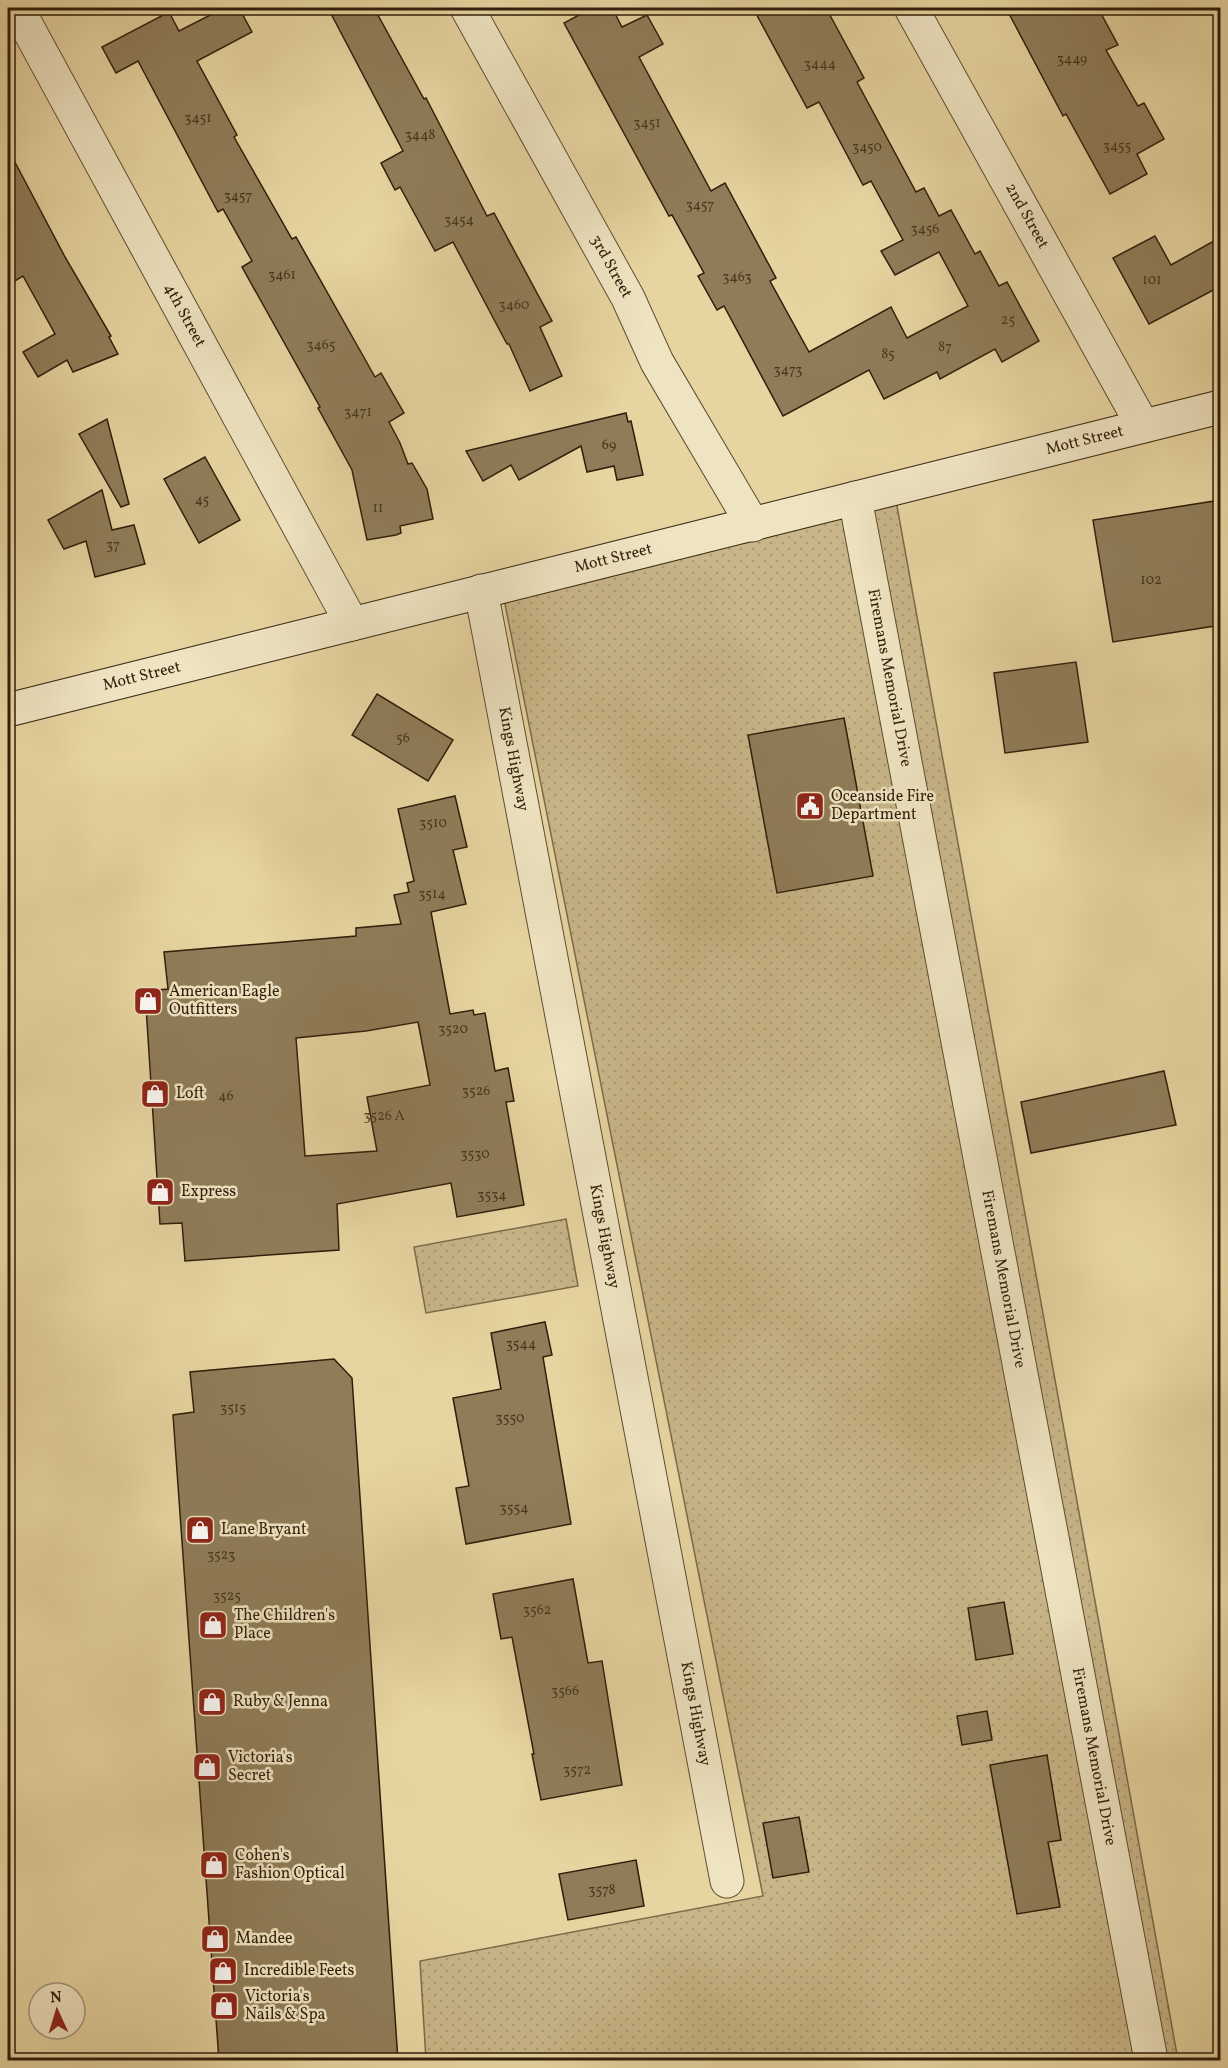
<svg xmlns="http://www.w3.org/2000/svg" width="1228" height="2068" font-family="Vollkorn,serif">
  <defs>
    <pattern id="green-dots" width="8" height="8" patternUnits="userSpaceOnUse" patternTransform="scale(1.5)"><rect width="8" height="8" fill="#c8b688"/><path d="M2 2h.1M6 6h.1" fill="none" stroke="#ac9c74" stroke-width="1.8" stroke-linecap="round"/></pattern>
  </defs>
  <rect width="100%" height="100%" fill="#e7d5a1"/>
  <filter id="stains"><feTurbulence type="fractalNoise" baseFrequency=".00333" numOctaves="4"/><feColorMatrix values="0 0 0 0 .2 0 0 0 0 .09 0 0 0 0 .02 0 0 0 .5 -.17"/></filter>
  <radialGradient id="worn" r=".72"><stop offset=".6" stop-color="#630" stop-opacity="0"/><stop offset="1" stop-color="#630" stop-opacity=".3"/></radialGradient>
  <g fill="url(#green-dots)" stroke="#7c6a4a" stroke-width="1.5">
    <path d="M 895,495 L 1178,2060 L 426,2060 L 420,1961 L 763,1896 L 503,594 Z"/>
    <path d="M 566,1219 L 578,1286 L 426,1313 L 414,1247 Z"/>
  </g>
  <g fill="#8f7d59" stroke="#301e0b" stroke-width="1.5" fill-rule="evenodd">
    <path d="M 224,8 L 239,8 L 252,32 L 197,61 L 237,135 L 234,137 L 292,239 L 296,237 L 375,377 L 381,373 L 404,413 L 389,422 L 400,443 L 408,464 L 412,463 L 427,489 L 433,519 L 400,526 L 401,533 L 396,535 L 367,540 L 352,470 L 318,408 L 320,407 L 242,267 L 252,261 L 223,209 L 218,212 L 138,61 L 116,73 L 102,47 L 169,12 L 179,31 Z"/>
    <path d="M 328,8 L 374,8 L 424,99 L 426,98 L 487,216 L 494,213 L 552,321 L 540,327 L 562,376 L 530,391 L 509,344 L 507,344 L 453,242 L 435,251 L 400,187 L 395,190 L 381,163 L 403,151 Z"/>
    <path d="M 592,8 L 612,8 L 622,27 L 647,15 L 663,44 L 639,57 L 711,191 L 725,183 L 776,278 L 770,281 L 809,352 L 891,307 L 907,338 L 968,306 L 939,252 L 895,275 L 881,251 L 903,240 L 871,181 L 863,185 L 819,102 L 807,108 L 753,8 L 826,8 L 864,78 L 857,82 L 916,192 L 924,188 L 939,216 L 951,210 L 975,254 L 980,251 L 999,286 L 1007,282 L 1039,341 L 1002,362 L 995,349 L 940,379 L 937,372 L 884,399 L 869,370 L 783,416 L 724,306 L 717,310 L 698,276 L 704,273 L 672,215 L 669,216 L 564,23 Z"/>
    <path d="M 1006,8 L 1098,8 L 1118,45 L 1106,50 L 1138,106 L 1144,103 L 1164,139 L 1137,154 L 1147,174 L 1110,194 L 1066,114 L 1063,116 Z"/>
    <path d="M 8,149 L 65,257 L 111,336 L 109,337 L 118,354 L 73,372 L 67,360 L 38,377 L 23,352 L 55,334 L 23,276 L 8,285 Z"/>
    <path d="M 1155,236 L 1171,265 L 1221,237 L 1221,286 L 1149,324 L 1113,258 Z"/>
    <path d="M 626,413 L 628,422 L 631,421 L 643,475 L 617,480 L 614,466 L 587,472 L 581,446 L 519,480 L 511,465 L 483,481 L 466,451 Z"/>
    <path d="M 107,419 L 129,504 L 121,507 L 79,434 Z"/>
    <path d="M 205,457 L 240,520 L 199,543 L 164,479 Z"/>
    <path d="M 102,490 L 112,530 L 134,525 L 145,564 L 95,577 L 86,541 L 64,549 L 48,520 Z"/>
    <path d="M 1221,500 L 1221,625 L 1113,642 L 1093,520 Z"/>
    <path d="M 1076,662 L 1088,742 L 1005,753 L 994,673 Z"/>
    <path d="M 377,694 L 453,740 L 428,781 L 352,735 Z"/>
    <path d="M 844,718 L 873,876 L 777,893 L 748,735 Z"/>
    <path d="M 455,796 L 467,847 L 453,850 L 466,904 L 431,912 L 450,1014 L 473,1010 L 474,1015 L 485,1013 L 495,1071 L 508,1068 L 514,1101 L 506,1102 L 524,1205 L 457,1217 L 451,1183 L 337,1204 L 339,1250 L 185,1261 L 182,1223 L 160,1224 L 145,991 L 168,989 L 164,952 L 356,936 L 356,928 L 401,924 L 394,895 L 409,892 L 407,883 L 414,881 L 398,809 ZM 418,1022 L 430,1085 L 367,1097 L 377,1151 L 305,1156 L 296,1038 L 366,1031 Z"/>
    <path d="M 1164,1071 L 1176,1125 L 1031,1153 L 1021,1102 Z"/>
    <path d="M 545,1322 L 552,1355 L 543,1357 L 571,1524 L 466,1544 L 456,1488 L 469,1486 L 453,1398 L 501,1389 L 491,1333 Z"/>
    <path d="M 334,1359 L 352,1378 L 398,2061 L 219,2061 L 173,1415 L 194,1412 L 190,1372 Z"/>
    <path d="M 573,1579 L 588,1663 L 602,1661 L 622,1785 L 541,1800 L 532,1754 L 534,1754 L 512,1637 L 501,1639 L 493,1594 Z"/>
    <path d="M 1004,1602 L 1013,1654 L 976,1660 L 968,1608 Z"/>
    <path d="M 987,1711 L 992,1740 L 962,1745 L 957,1716 Z"/>
    <path d="M 1047,1755 L 1061,1840 L 1048,1842 L 1060,1907 L 1017,1914 L 990,1765 Z"/>
    <path d="M 799,1817 L 809,1872 L 773,1878 L 763,1823 Z"/>
    <path d="M 636,1860 L 644,1906 L 568,1920 L 559,1874 Z"/>
  </g>
  <g fill="none" stroke-linecap="round" stroke-linejoin="round">
    <g stroke="#5e4c30" stroke-width="35">
      <g id="street">
        <path id="s1" d="M 17,8 L 352,624"/>
        <path id="s2" d="M 467,8 L 628,298 L 657,362 L 753,525"/>
        <path id="s3" d="M 911,8 L 1143,426"/>
        <path id="s4" d="M 855,498 L 1151,2060"/>
        <path id="s5" d="M 481,591 L 727,1881"/>
      </g>
    </g>
    <g stroke="#301e0b" stroke-width="35">
      <g id="secondary">
        <path id="s6" d="M 8,710 L 1220,407"/>
      </g>
    </g>
    <use href="#street" stroke="#efe4c2" stroke-width="33"/>
    <use href="#secondary" stroke="#efe4c2" stroke-width="33"/>
  </g>
  <defs>
    <g id="civic-square" transform="scale(1.5)"><rect x="-9" y="-9" width="18" height="18" rx="4" fill="#8f2418" stroke="#efe4c2"/><path d="M-.6-6.5H3V-4.5H.6V-3L4-1V1h2V6H-6V1h2V-1L-.6-3ZM-1.2 2.5V6h2.4V2.5Z" fill="#fff"/></g>
    <g id="shop-square" transform="scale(1.5)"><rect x="-9" y="-9" width="18" height="18" rx="4" fill="#8f2418" stroke="#efe4c2"/><path d="M-5-2.5h2.3a2.7 3.5 0 0 1 5.4 0H5L5.5 6h-11ZM-1.5-2.5h3a1.5 2.3 0 0 0-3 0Z" fill="#fff"/></g>
  </defs>
  <g fill-rule="evenodd">
    <use href="#civic-square" x="810" y="806"/>
    <use href="#shop-square" x="148" y="1001"/>
    <use href="#shop-square" x="155" y="1094"/>
    <use href="#shop-square" x="160" y="1192"/>
    <use href="#shop-square" x="200" y="1530"/>
    <use href="#shop-square" x="213" y="1625"/>
    <use href="#shop-square" x="212" y="1702"/>
    <use href="#shop-square" x="207" y="1767"/>
    <use href="#shop-square" x="214" y="1865"/>
    <use href="#shop-square" x="215" y="1939"/>
    <use href="#shop-square" x="223" y="1971"/>
    <use href="#shop-square" x="224" y="2006"/>
  </g>
  <g text-anchor="middle" dominant-baseline="central" stroke-width="5" stroke-linejoin="round" paint-order="stroke">
    <g font-size="14" fill="#48361e">
      <text x="1072" y="59">3449</text>
      <text x="820" y="64">3444</text>
      <text x="198" y="118">3451</text>
      <text x="647" y="123">3451</text>
      <text x="420" y="135">3448</text>
      <text x="1117" y="146">3455</text>
      <text x="867" y="147">3450</text>
      <text x="238" y="196">3457</text>
      <text x="700" y="205">3457</text>
      <text x="459" y="220">3454</text>
      <text x="925" y="229">3456</text>
      <text x="282" y="275">3461</text>
      <text x="737" y="277">3463</text>
      <text x="1152" y="280">101</text>
      <text x="514" y="305">3460</text>
      <text x="1008" y="320">25</text>
      <text x="321" y="345">3465</text>
      <text x="945" y="347">87</text>
      <text x="888" y="354">85</text>
      <text x="788" y="370">3473</text>
      <text x="358" y="412">3471</text>
      <text x="609" y="445">69</text>
      <text x="202" y="500">45</text>
      <text x="378" y="508">11</text>
      <text x="113" y="545">37</text>
      <text x="1151" y="580">102</text>
      <text x="403" y="738">56</text>
      <text x="433" y="823">3510</text>
      <text x="432" y="894">3514</text>
      <text x="453" y="1029">3520</text>
      <text x="476" y="1091">3526</text>
      <text x="226" y="1096">46</text>
      <text x="384" y="1116">3526 A</text>
      <text x="475" y="1154">3530</text>
      <text x="492" y="1195">3534</text>
      <text x="521" y="1344">3544</text>
      <text x="233" y="1408">3515</text>
      <text x="510" y="1418">3550</text>
      <text x="514" y="1508">3554</text>
      <text x="221" y="1555">3523</text>
      <text x="227" y="1596">3525</text>
      <text x="537" y="1610">3562</text>
      <text x="565" y="1691">3566</text>
      <text x="577" y="1770">3572</text>
      <text x="602" y="1890">3578</text>
    </g>
    <g font-size="16" fill="#301e0b" stroke="#efe4c2">
      <text stroke="none"><textPath href="#s3" startOffset="238">2nd Street</textPath></text>
      <text stroke="none"><textPath href="#s2" startOffset="296">3rd Street</textPath></text>
      <text stroke="none"><textPath href="#s1" startOffset="350">4th Street</textPath></text>
      <text stroke="none"><textPath href="#s6" startOffset="1110">Mott Street</textPath></text>
      <text stroke="none"><textPath href="#s6" startOffset="624">Mott Street</textPath></text>
      <text stroke="none"><textPath href="#s6" startOffset="138">Mott Street</textPath></text>
      <text stroke="none"><textPath href="#s4" startOffset="183">Firemans Memorial Drive</textPath></text>
      <text stroke="none"><textPath href="#s5" startOffset="171">Kings Highway</textPath></text>
      <text stroke="none"><textPath href="#s5" startOffset="657">Kings Highway</textPath></text>
      <text stroke="none"><textPath href="#s4" startOffset="795">Firemans Memorial Drive</textPath></text>
      <text stroke="none"><textPath href="#s5" startOffset="1143">Kings Highway</textPath></text>
      <text stroke="none"><textPath href="#s4" startOffset="1281">Firemans Memorial Drive</textPath></text>
    </g>
    <g font-size="16" fill="#301e0b" stroke="#efe4c2" text-anchor="start">
      <text x="831" y="797">Oceanside Fire<tspan x="831" dy="18">Department</tspan></text>
      <text x="169" y="992">American Eagle<tspan x="169" dy="18">Outfitters</tspan></text>
      <text x="176" y="1094">Loft</text>
      <text x="181" y="1192">Express</text>
      <text x="221" y="1530">Lane Bryant</text>
      <text x="234" y="1616">The Children's<tspan x="234" dy="18">Place</tspan></text>
      <text x="233" y="1702">Ruby &amp; Jenna</text>
      <text x="228" y="1758">Victoria's<tspan x="228" dy="18">Secret</tspan></text>
      <text x="235" y="1856">Cohen's<tspan x="235" dy="18">Fashion Optical</tspan></text>
      <text x="236" y="1939">Mandee</text>
      <text x="244" y="1971">Incredible Feets</text>
      <text x="245" y="1997">Victoria's<tspan x="245" dy="18">Nails &amp; Spa</tspan></text>
    </g>
  </g>
  <rect width="1228" height="2068" fill="none" stroke="#e7d5a1" stroke-width="30"/>
  <rect x="9" y="9" width="1210" height="2050" fill="none" stroke="#301e0b" stroke-width="3"/>
  <rect x="15" y="15" width="1198" height="2038" fill="none" stroke="#301e0b" stroke-width="1.5"/>
  <g transform="translate(57 2011) rotate(356)"><circle r="28" fill="#efe4c2" stroke="#a39579" stroke-width="1.5"/>
  <path d="M0-4.5L10 22L0 15L-10 22Z" fill="#8f2418"/>
  <text y="-9" font-size="16" font-weight="bold" text-anchor="middle" fill="#301e0b">N</text>
  </g>
  <rect width="100%" height="100%" filter="url(#stains)"/>
  <rect width="100%" height="100%" fill="url(#worn)"/>
</svg>
